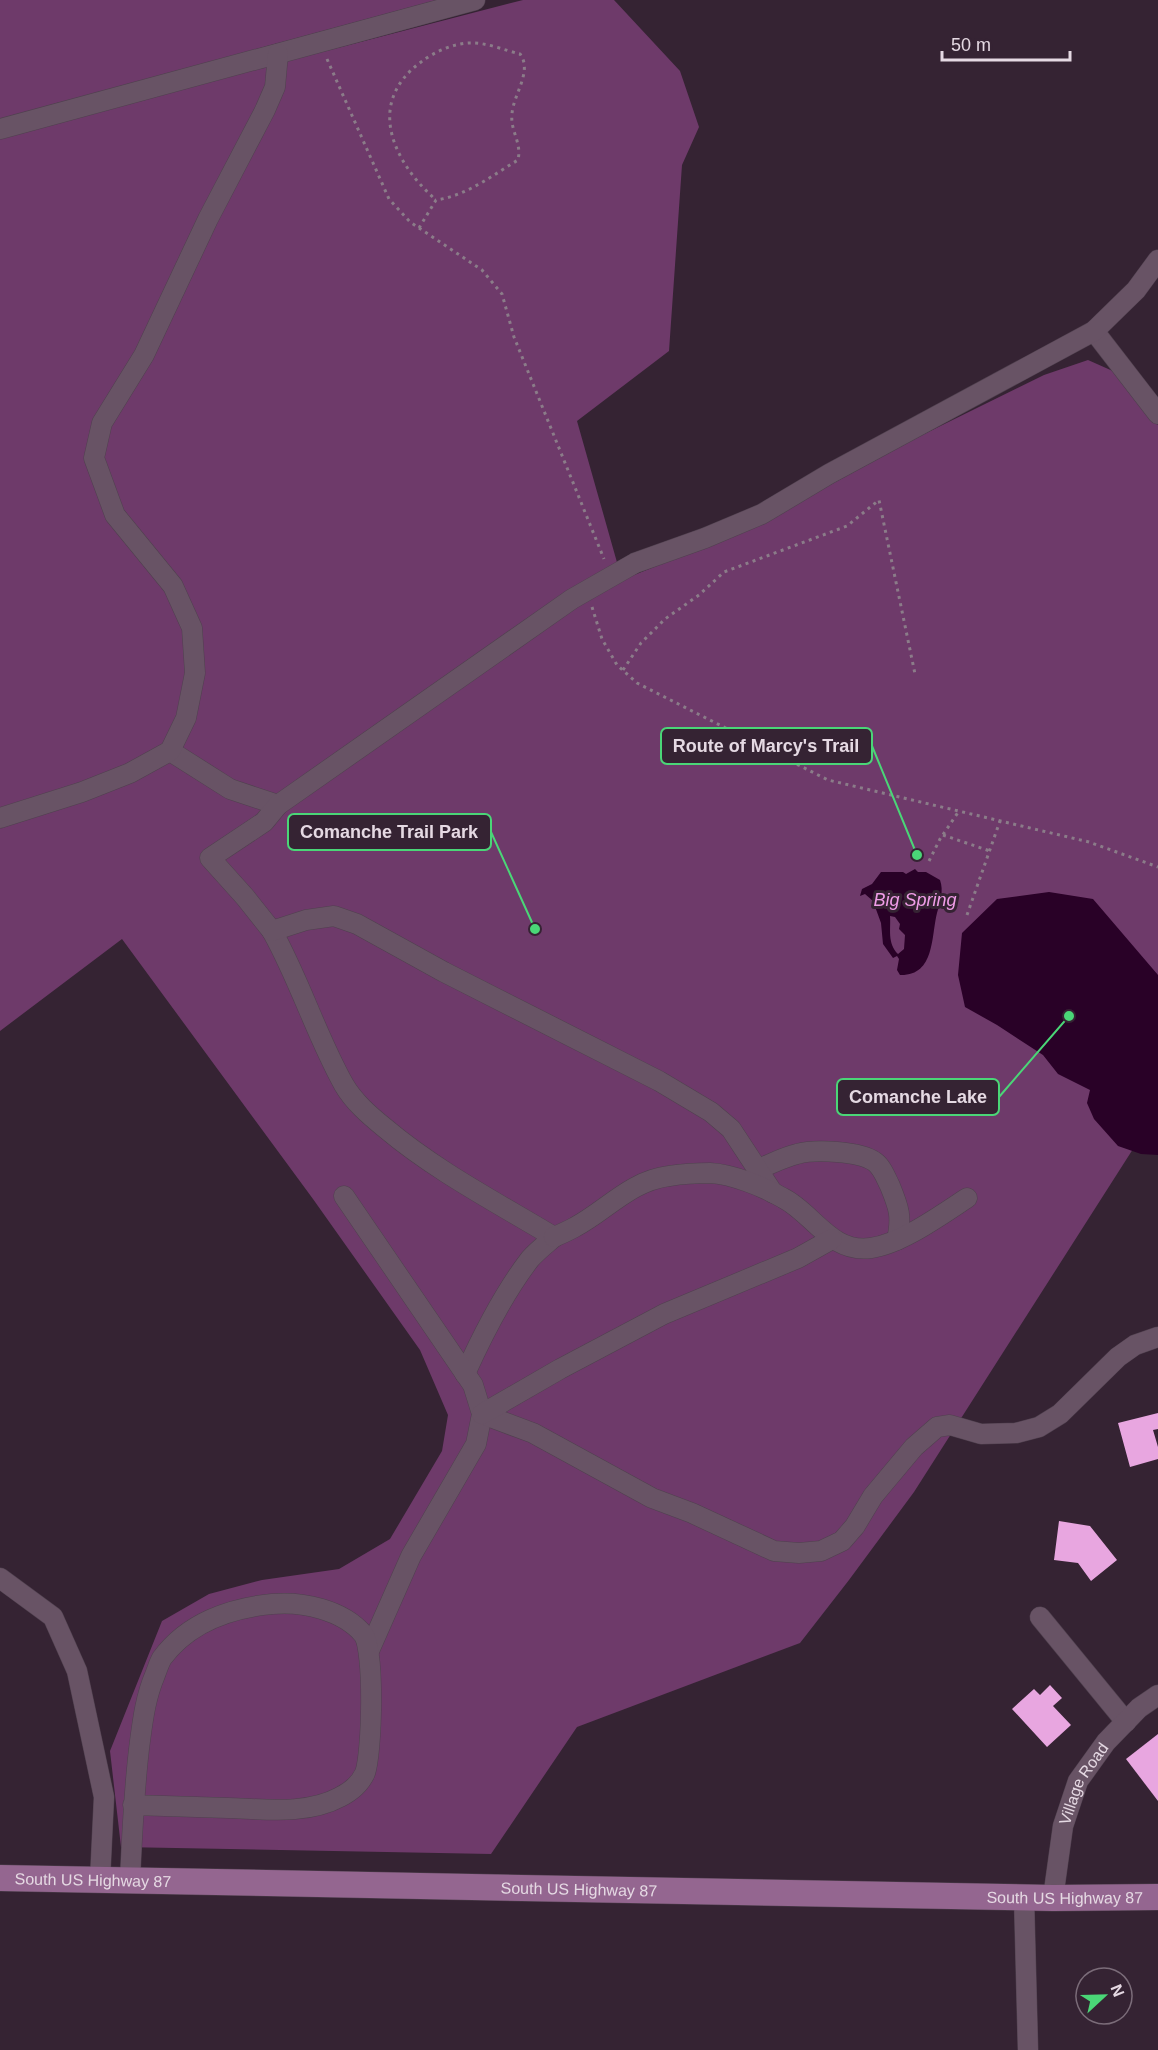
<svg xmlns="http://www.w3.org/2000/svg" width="1158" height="2050" font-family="Helvetica,sans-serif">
  <rect width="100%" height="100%" fill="#352333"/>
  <g fill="#6e3a6a">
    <path d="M 0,0 L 437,0 L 0,119 Z"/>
    <path d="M 523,0 L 614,0 L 680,71 L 699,127 L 682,165 L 669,351 L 577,421 L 622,580 L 754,526 L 918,437 L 1044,375 L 1088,360 L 1115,372 L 1158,425 L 1158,1001 L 1156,1113 L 914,1492 L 849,1580 L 800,1643 L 577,1727 L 491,1854 L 121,1847 L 110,1751 L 162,1621 L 209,1594 L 262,1580 L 339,1569 L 390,1539 L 442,1451 L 448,1415 L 420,1350 L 313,1199 L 122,939 L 0,1031 L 0,139 L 252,70 Z"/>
  </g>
  <g fill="#290127" fill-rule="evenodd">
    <path d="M 915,869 L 918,872 L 926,872 L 940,880 C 944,891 940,902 937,913 C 931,937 935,976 900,975 L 897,970 L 899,959 L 897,956 L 893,958 L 883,944 L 881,923 L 873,901 L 865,894 L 860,896 L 862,889 L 872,884 L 881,872 L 903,872 L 906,874 ZM 890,916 L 895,917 L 900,924 L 899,929 L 905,935 L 904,949 L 898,954 C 887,943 891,929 890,916 Z"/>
    <path d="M 1049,892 L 1093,899 L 1158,975 L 1158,1155 L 1141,1154 L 1118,1146 L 1094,1119 L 1087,1103 L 1090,1090 L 1058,1074 L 1043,1055 L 997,1025 L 965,1007 L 958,975 L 962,933 L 997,899 Z"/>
  </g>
  <g fill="#e8a6e0">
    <path d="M 1158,1413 L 1158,1429 L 1153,1430 L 1158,1447 L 1158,1459 L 1130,1467 L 1118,1423 Z"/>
    <path d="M 1059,1521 L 1090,1526 L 1117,1560 L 1091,1581 L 1078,1563 L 1054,1560 Z"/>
    <path d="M 1050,1685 L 1062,1698 L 1053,1706 L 1071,1725 L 1047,1747 L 1012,1709 L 1034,1689 L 1040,1695 Z"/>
    <path d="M 1158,1734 L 1158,1801 L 1126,1759 Z"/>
  </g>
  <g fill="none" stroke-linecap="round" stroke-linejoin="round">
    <g stroke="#50414f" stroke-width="21">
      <g id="minor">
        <path d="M 0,129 L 475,0"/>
        <path d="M 1094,331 L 1158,414"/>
        <path d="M 170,751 L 230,789 L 278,805"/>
        <path d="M 0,818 L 82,792 L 130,773 L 170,751 L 186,718 L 195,673 L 192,628 L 173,586 L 115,515 L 94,458 L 102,423 L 144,355 L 208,219 L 265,110 L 275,87 L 278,54"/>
        <path d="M 272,931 C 300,981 316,1035 344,1085 C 354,1102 369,1115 385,1128 C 436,1171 496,1202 554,1237 C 546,1244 537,1251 530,1259 C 503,1294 483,1334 465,1374"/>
        <path d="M 758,1169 C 771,1164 784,1157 797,1154 C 815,1149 860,1151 875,1162 C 882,1167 886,1178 890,1186 C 899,1208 902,1216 897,1240"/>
        <path d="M 773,1193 L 731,1129 L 711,1112 L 659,1081 L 444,972 L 357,924 L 334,916 L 306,920 L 272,931 L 245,897 L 210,858 L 264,822 L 278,805 L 572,599 L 635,563 L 705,538 L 762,514 L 829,474 L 1094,331 L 1136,290 L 1158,260"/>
        <path d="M 344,1196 L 473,1385 L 482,1414 L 476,1444 L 411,1556 L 369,1651"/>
        <path d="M 554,1237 C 561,1234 568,1231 575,1227 C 607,1210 630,1181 669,1176 C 682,1174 697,1173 710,1173 C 732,1174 764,1187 783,1198 C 813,1213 831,1254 871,1248 C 901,1244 941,1215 967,1198"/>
        <path d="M 482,1414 L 533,1433 L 652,1498 L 692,1513 L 774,1551 L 799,1553 L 821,1551 L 842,1541 L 855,1526 L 873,1496 L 914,1447 L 937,1427 L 950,1425 L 981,1434 L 1016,1433 L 1039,1427 L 1060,1414 L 1118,1357 L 1135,1345 L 1158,1337"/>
        <path d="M 482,1414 L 560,1369 L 664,1314 L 798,1258 L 832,1239"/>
        <path d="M 0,1578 L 53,1617 L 77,1671 L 104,1797 L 100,1880"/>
        <path d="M 1040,1617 L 1126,1722"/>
        <path d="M 130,1881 C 132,1834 134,1787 140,1741 C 143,1718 146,1696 155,1675 C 157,1670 159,1663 162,1658 C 188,1623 230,1608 272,1604 C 302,1601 343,1610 363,1634 C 375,1649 372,1754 365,1773 C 360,1784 350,1792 340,1797 C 307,1815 264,1809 228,1808 C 197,1807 165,1806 133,1805"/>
        <path d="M 1024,1897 L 1028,2050"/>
        <path id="s1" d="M 1053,1898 L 1063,1826 L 1078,1781 L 1106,1742 L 1139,1708 L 1158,1695"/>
      </g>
    </g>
    <g stroke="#50414f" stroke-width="27">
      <g id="major">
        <path id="s2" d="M 0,1878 L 1053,1898 L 1158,1897"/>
      </g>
    </g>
    <g stroke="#8b7c89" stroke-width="3" stroke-dasharray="3 4.5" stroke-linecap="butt">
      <path d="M 327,59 L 389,199 L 410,222 L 482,270 L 502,294 L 514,337 L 604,559"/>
      <path d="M 419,228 L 436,200 C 466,196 493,175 518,160 C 522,142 510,131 512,114 C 513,95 533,71 520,54 C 507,51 485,42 471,43 C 454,43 434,52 421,62 C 365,103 393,162 436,200"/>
      <path d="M 592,607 L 602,639 L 617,665 L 637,683 L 828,780 L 1089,842 L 1158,867"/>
      <path d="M 623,670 L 641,643 L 665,619 L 699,595 L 724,572 L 847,526 L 879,500 L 915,674"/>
      <path d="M 943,835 L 990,851"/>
      <path d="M 929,861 L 940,839 L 959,811"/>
      <path d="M 967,915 L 1000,821"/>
    </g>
    <use href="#minor" stroke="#685365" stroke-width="20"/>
    <use href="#major" stroke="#946690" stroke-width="26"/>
  </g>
  <g text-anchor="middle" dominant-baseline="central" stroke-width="6" stroke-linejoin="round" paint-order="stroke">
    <g font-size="16" fill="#e5d9e3" stroke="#352333">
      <text stroke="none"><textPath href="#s1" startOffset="120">Village Road</textPath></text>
      <text stroke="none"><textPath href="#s2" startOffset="93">South US Highway 87</textPath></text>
      <text stroke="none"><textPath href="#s2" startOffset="579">South US Highway 87</textPath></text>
      <text stroke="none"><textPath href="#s2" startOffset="1065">South US Highway 87</textPath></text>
    </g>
    <g font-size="18" font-style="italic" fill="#f09de8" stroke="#352333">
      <text x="915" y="900">Big Spring</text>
    </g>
  </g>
  <path fill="none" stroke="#4ad677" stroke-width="2" d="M917 855L872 746M535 929L491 832M1069 1016L999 1097"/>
  <g fill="#4ad677" stroke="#352333" stroke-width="2">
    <circle cx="917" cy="855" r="6"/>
    <circle cx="535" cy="929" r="6"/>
    <circle cx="1069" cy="1016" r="6"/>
  </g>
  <g fill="#352333" stroke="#4ad677" stroke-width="2">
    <rect x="661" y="728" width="211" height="36" rx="6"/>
    <rect x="288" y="814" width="203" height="36" rx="6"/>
    <rect x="837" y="1079" width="162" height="36" rx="6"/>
  </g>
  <g font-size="18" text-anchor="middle" font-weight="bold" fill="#e5d9e3">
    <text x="766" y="752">Route of Marcy's Trail</text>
    <text x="389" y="838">Comanche Trail Park</text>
    <text x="918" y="1103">Comanche Lake</text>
  </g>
  <g transform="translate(1104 1996) rotate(68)"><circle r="28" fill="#352333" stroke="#7b6c79" stroke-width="1.5"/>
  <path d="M0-4.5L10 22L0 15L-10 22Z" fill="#4ad677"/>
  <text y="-9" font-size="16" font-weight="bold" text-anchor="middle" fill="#e5d9e3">N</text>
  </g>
  <path d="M942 51v9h128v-9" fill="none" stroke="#e5d9e3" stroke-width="3"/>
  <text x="951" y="51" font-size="18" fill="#e5d9e3" stroke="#352333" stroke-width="4.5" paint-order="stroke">50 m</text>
</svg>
